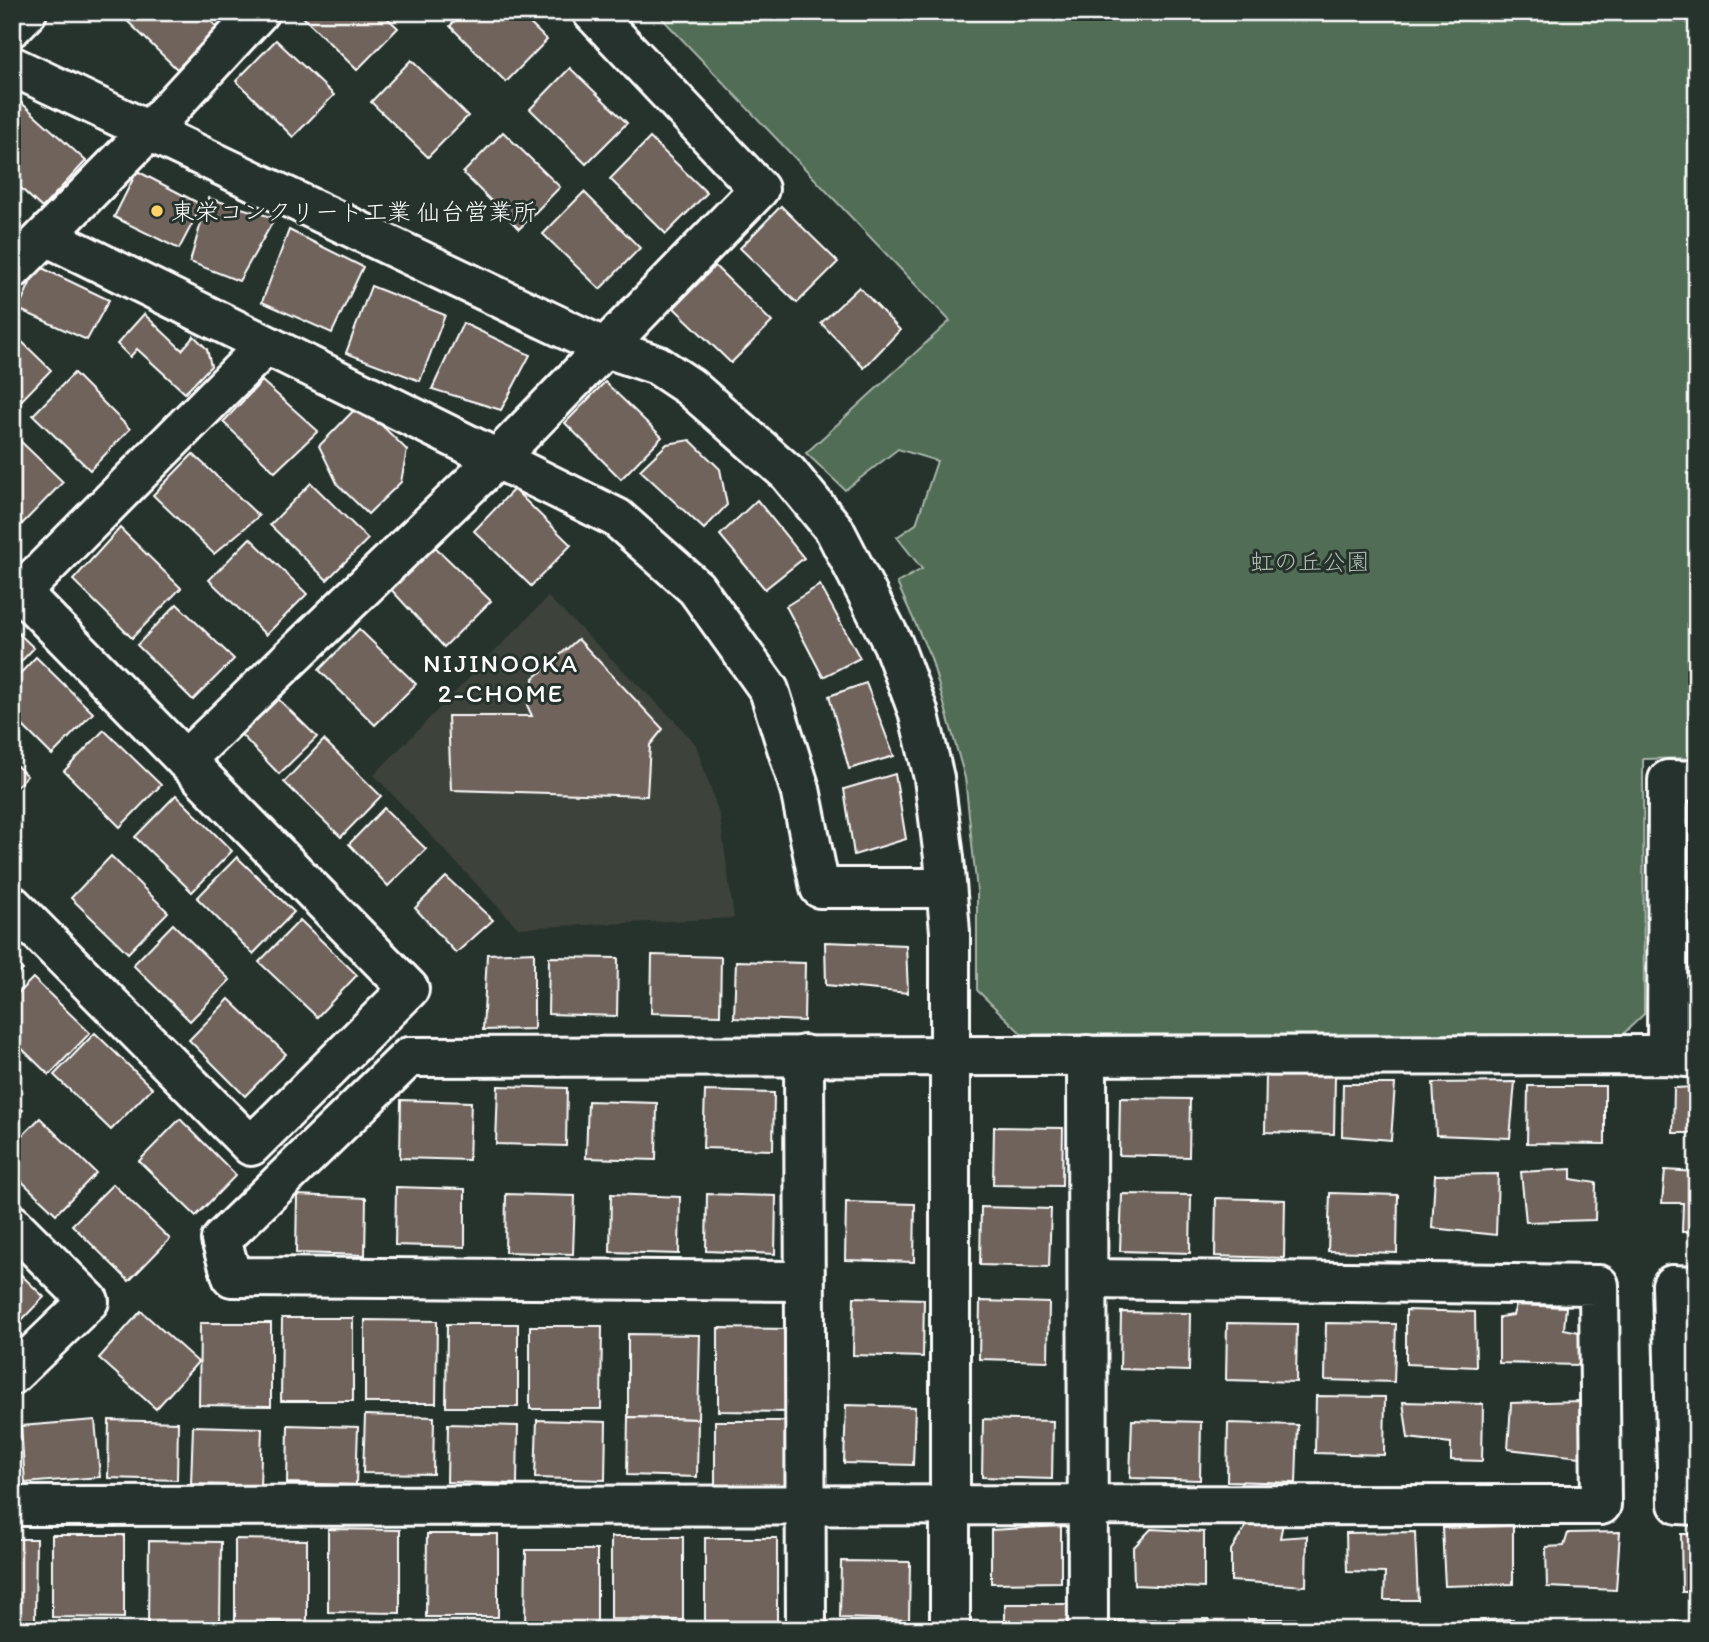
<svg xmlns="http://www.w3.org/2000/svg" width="1709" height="1642" font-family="Itim,'Klee One',sans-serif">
  <rect width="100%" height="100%" fill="#26332d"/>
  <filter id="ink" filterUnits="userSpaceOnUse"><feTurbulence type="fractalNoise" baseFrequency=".0143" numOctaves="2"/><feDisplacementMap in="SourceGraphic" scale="14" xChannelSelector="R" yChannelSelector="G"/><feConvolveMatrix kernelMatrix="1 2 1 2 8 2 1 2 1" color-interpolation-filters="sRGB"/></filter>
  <g filter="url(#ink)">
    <path fill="#3c423b" d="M 548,597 L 675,721 L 696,745 L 720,817 L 734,918 L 518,928 L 374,775 Z"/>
    <path fill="#516d55" stroke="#a8b6aa" stroke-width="2" d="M 656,12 L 1697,12 L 1697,758 L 1643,759 L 1644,1014 L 1622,1035 L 1022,1034 L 977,990 L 977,891 L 965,778 L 931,658 L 897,583 L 922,569 L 897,537 L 916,524 L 937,461 L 898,449 L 845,490 L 806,453 L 950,321 Z"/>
    <g fill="#70645c" stroke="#fff" stroke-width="2">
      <path d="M 122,12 L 201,12 L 218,28 L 177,69 L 120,14 Z"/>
      <path d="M 302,12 L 381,12 L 398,28 L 357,70 L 300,14 Z"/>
      <path d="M 463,12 L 518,12 L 547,40 L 506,82 L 450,26 Z"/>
      <path d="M 276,40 L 334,95 L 293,137 L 236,81 Z"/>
      <path d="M 411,60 L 468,116 L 428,157 L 371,102 Z"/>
      <path d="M 570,68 L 627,123 L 586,164 L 530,109 Z"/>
      <path d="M 16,98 L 86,161 L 42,208 L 12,180 L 12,102 Z"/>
      <path d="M 503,132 L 560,187 L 519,229 L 463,173 Z"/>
      <path d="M 650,138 L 707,193 L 666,234 L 610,179 Z"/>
      <path d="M 137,171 L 202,205 L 179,249 L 114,217 Z"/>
      <path d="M 584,192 L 640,248 L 600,289 L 543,234 Z"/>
      <path d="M 208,198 L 275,218 L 239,281 L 190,262 Z"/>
      <path d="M 781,206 L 838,262 L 797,303 L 740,248 Z"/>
      <path d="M 289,230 L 363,267 L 332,333 L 262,302 Z"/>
      <path d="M 38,266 L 109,300 L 87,340 L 18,309 Z"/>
      <path d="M 715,266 L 772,322 L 731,363 L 674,308 Z"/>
      <path d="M 371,286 L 445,315 L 420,381 L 346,353 Z"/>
      <path d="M 859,287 L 900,330 L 864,368 L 821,323 Z"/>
      <path d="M 144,314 L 182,350 L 194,336 L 207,349 L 211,366 L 185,393 L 137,349 L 130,357 L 117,344 Z"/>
      <path d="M 463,323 L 530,355 L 501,410 L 432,389 Z"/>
      <path d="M 12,332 L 51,370 L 12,410 Z"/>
      <path d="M 74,373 L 130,429 L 90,470 L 33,415 Z"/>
      <path d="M 262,381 L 318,431 L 275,472 L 223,422 Z"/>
      <path d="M 605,382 L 662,437 L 621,479 L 565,423 Z"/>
      <path d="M 360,404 L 407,450 L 401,482 L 368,514 L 338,485 L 319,446 Z"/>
      <path d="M 12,433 L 63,482 L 22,524 L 12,514 Z"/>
      <path d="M 690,440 L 720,469 L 727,505 L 704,529 L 640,470 L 667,444 Z"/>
      <path d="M 193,454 L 259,516 L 214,554 L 153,495 Z"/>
      <path d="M 311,483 L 368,539 L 327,580 L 270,525 Z"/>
      <path d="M 514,489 L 571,545 L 531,586 L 474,531 Z"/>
      <path d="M 757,500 L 804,558 L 765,589 L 720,535 Z"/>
      <path d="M 120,528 L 181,588 L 132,638 L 73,580 Z"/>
      <path d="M 250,538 L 307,594 L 266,635 L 209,580 Z"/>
      <path d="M 429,541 L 491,601 L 444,647 L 387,585 Z"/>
      <path d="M 820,585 L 860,658 L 823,677 L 786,606 Z"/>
      <path d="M 177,604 L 234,659 L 193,700 L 137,645 Z"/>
      <path d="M 12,627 L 34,648 L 12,671 Z"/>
      <path d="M 359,629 L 416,684 L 375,725 L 319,670 Z"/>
      <path d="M 578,639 L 663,729 L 650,745 L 647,796 L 451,790 L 448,716 L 532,716 L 527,705 L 534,693 L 533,679 Z"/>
      <path d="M 36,657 L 93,713 L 52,755 L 12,715 L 12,682 Z"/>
      <path d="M 866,683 L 894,756 L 849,769 L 829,696 Z"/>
      <path d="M 269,690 L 317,737 L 279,774 L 232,725 Z"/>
      <path d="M 104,730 L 161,785 L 120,827 L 64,771 Z"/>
      <path d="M 324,740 L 381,796 L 341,837 L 284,782 Z"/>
      <path d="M 12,761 L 27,776 L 12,791 Z"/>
      <path d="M 895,774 L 906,839 L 854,855 L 844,789 Z"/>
      <path d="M 176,795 L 232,851 L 192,892 L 135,837 Z"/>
      <path d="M 384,808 L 426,849 L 388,886 L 349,844 Z"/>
      <path d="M 111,856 L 168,912 L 128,953 L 71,898 Z"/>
      <path d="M 237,857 L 294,912 L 253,954 L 197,898 Z"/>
      <path d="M 446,877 L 493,920 L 456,953 L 415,908 Z"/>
      <path d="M 300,920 L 357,975 L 317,1017 L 259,962 Z"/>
      <path d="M 173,924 L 230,980 L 190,1021 L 133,965 Z"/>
      <path d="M 825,942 L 906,945 L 908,993 L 826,985 Z"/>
      <path d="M 534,952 L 534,1029 L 483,1030 L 487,954 Z"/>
      <path d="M 652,955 L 721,957 L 720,1015 L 651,1013 Z"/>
      <path d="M 549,957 L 618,958 L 617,1016 L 548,1014 Z"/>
      <path d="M 12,960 L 23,970 L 12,980 Z"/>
      <path d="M 736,961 L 805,963 L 804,1021 L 734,1018 Z"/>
      <path d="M 33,978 L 90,1033 L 49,1075 L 12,1039 L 12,999 Z"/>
      <path d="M 229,999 L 286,1054 L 245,1096 L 189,1040 Z"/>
      <path d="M 95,1033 L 152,1088 L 111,1130 L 54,1075 Z"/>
      <path d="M 1266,1074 L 1335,1076 L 1334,1134 L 1265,1132 Z"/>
      <path d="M 1515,1082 L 1510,1138 L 1436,1135 L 1433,1083 Z"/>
      <path d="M 1343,1084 L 1395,1084 L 1391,1140 L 1342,1136 Z"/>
      <path d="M 498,1086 L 567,1088 L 566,1146 L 496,1144 Z"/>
      <path d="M 1528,1086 L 1605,1086 L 1605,1144 L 1527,1143 Z"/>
      <path d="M 1697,1087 L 1697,1133 L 1673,1133 L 1674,1088 Z"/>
      <path d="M 705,1091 L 774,1093 L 773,1150 L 703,1148 Z"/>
      <path d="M 1120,1098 L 1190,1099 L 1189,1157 L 1119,1155 Z"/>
      <path d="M 12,1100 L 23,1110 L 12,1121 Z"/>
      <path d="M 401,1100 L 471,1102 L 469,1160 L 400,1158 Z"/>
      <path d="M 588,1101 L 657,1103 L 656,1160 L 586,1158 Z"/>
      <path d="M 40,1118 L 96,1173 L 56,1214 L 12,1172 L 12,1146 Z"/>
      <path d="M 180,1119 L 236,1175 L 196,1216 L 139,1161 Z"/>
      <path d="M 994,1127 L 1063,1128 L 1062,1186 L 993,1185 Z"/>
      <path d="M 1571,1169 L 1571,1179 L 1596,1183 L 1595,1220 L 1526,1222 L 1521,1172 Z"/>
      <path d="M 1665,1170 L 1697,1172 L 1697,1232 L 1682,1232 L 1683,1203 L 1662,1203 Z"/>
      <path d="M 1498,1174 L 1496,1235 L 1432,1228 L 1435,1175 Z"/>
      <path d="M 113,1184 L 170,1239 L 129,1281 L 72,1225 Z"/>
      <path d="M 396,1187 L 465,1189 L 465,1247 L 395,1245 Z"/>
      <path d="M 1330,1193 L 1398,1195 L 1397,1253 L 1328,1251 Z"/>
      <path d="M 506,1194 L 575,1196 L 573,1254 L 505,1252 Z"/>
      <path d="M 611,1194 L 680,1197 L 679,1254 L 610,1252 Z"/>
      <path d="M 707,1194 L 776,1196 L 775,1254 L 706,1251 Z"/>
      <path d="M 1122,1194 L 1191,1195 L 1190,1253 L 1120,1251 Z"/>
      <path d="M 297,1195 L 366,1198 L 365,1255 L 296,1253 Z"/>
      <path d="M 1216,1198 L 1285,1200 L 1284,1258 L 1215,1256 Z"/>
      <path d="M 846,1202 L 915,1204 L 914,1262 L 845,1260 Z"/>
      <path d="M 981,1207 L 1051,1209 L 1049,1267 L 980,1265 Z"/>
      <path d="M 12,1266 L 44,1297 L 12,1330 Z"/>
      <path d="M 854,1297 L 924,1299 L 923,1357 L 853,1355 Z"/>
      <path d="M 980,1301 L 1049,1303 L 1048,1361 L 979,1359 Z"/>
      <path d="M 1516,1305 L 1566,1307 L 1564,1329 L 1579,1332 L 1579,1365 L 1499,1363 L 1499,1317 L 1513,1315 Z"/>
      <path d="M 1406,1310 L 1475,1312 L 1476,1367 L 1406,1364 Z"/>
      <path d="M 141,1311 L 198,1362 L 156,1409 L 99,1358 Z"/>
      <path d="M 1121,1312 L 1190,1313 L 1189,1371 L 1120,1369 Z"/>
      <path d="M 282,1318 L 353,1318 L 353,1401 L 281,1401 Z"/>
      <path d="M 365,1320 L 437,1321 L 436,1403 L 365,1403 Z"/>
      <path d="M 200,1323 L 271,1323 L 271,1406 L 199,1405 Z"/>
      <path d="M 1227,1323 L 1297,1324 L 1296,1382 L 1226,1380 Z"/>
      <path d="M 1326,1323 L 1396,1324 L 1394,1382 L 1325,1380 Z"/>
      <path d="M 447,1324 L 518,1324 L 518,1407 L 446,1407 Z"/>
      <path d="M 530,1326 L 602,1326 L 601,1409 L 530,1409 Z"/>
      <path d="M 718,1328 L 790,1329 L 789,1412 L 718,1411 Z"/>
      <path d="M 628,1334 L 700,1335 L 698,1419 L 628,1417 Z"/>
      <path d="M 1316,1396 L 1385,1397 L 1384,1455 L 1315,1453 Z"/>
      <path d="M 1582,1401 L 1580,1457 L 1508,1449 L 1511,1403 Z"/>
      <path d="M 1403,1402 L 1483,1404 L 1482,1461 L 1451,1460 L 1451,1443 L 1408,1438 Z"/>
      <path d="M 846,1405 L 915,1407 L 913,1465 L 844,1463 Z"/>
      <path d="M 365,1415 L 434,1417 L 433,1474 L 363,1473 Z"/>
      <path d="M 628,1417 L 698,1419 L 697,1477 L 627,1475 Z"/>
      <path d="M 983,1419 L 1053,1421 L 1052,1479 L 982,1477 Z"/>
      <path d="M 95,1420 L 100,1477 L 25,1483 L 21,1426 Z"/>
      <path d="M 109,1420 L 178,1422 L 177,1480 L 108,1478 Z"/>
      <path d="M 537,1420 L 606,1422 L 605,1480 L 535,1478 Z"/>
      <path d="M 1132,1420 L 1201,1422 L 1200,1480 L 1130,1478 Z"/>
      <path d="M 715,1421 L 787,1421 L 786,1504 L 715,1504 Z"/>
      <path d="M 1228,1423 L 1298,1425 L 1296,1483 L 1227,1481 Z"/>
      <path d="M 448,1424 L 518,1426 L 517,1484 L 447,1482 Z"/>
      <path d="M 288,1425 L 358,1427 L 356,1485 L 287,1483 Z"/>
      <path d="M 193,1426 L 262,1428 L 260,1486 L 191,1484 Z"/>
      <path d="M 1283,1523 L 1280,1538 L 1307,1536 L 1306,1586 L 1231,1581 L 1231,1550 L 1247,1525 Z"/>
      <path d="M 1061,1526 L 1061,1582 L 991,1583 L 991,1530 Z"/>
      <path d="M 1513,1526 L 1513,1584 L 1445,1586 L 1442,1528 Z"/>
      <path d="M 328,1529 L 400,1530 L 400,1613 L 328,1612 Z"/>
      <path d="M 1151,1529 L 1204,1532 L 1204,1588 L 1134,1585 L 1133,1548 Z"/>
      <path d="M 1415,1532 L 1418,1600 L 1384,1600 L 1385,1573 L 1347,1572 L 1346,1533 Z"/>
      <path d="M 1620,1532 L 1616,1590 L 1547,1587 L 1546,1547 L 1564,1546 L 1568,1533 Z"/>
      <path d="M 427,1534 L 498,1534 L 498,1617 L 426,1617 Z"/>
      <path d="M 1681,1534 L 1697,1534 L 1697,1592 L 1682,1592 Z"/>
      <path d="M 52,1535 L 124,1535 L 124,1618 L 52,1617 Z"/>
      <path d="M 611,1537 L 683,1537 L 683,1620 L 611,1619 Z"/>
      <rect x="705" y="1538" width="72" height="83"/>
      <path d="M 12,1539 L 36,1539 L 35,1622 L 12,1622 Z"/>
      <path d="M 235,1539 L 307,1540 L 307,1623 L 235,1622 Z"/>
      <path d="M 149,1541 L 221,1542 L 220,1624 L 148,1624 Z"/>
      <path d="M 526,1550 L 597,1550 L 597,1630 L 525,1630 Z"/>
      <path d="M 841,1561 L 910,1562 L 909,1620 L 840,1618 Z"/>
      <rect x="1005" y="1604" width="78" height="26"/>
      <path d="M 1209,1619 L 1209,1630 L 1116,1630 L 1116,1620 Z"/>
      <rect x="1248" y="1619" width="62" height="11"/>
      <path d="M 1513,1619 L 1513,1630 L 1454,1630 L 1455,1621 Z"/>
      <rect x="1665" y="1622" width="32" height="8"/>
      <path d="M 1412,1624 L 1412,1630 L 1354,1630 L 1354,1626 Z"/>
    </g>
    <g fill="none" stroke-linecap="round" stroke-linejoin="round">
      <g stroke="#fff" stroke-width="44">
        <g id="street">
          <path d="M 12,66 L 603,347 L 657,365 L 690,387 L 788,473 L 834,529 L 893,644 L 918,711 L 934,778 L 944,858 L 950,932 L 950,1630"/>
          <path d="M 46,236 L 617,518 L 696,588 L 769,690 L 800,789 L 820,888 L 946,888"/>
          <path d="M 12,270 L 149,131 L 259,12"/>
          <path d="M 12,583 L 409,989 L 251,1146 L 12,905"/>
          <path d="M 21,592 L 266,345"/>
          <path d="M 185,760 L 498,458 L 759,189 L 592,12"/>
          <path d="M 804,1055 L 806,1630"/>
          <path d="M 1087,1055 L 1088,1630"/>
          <path d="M 1667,1055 L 1668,780 L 1697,781"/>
          <path d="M 12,1224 L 89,1301 L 12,1375"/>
          <path d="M 804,1281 L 232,1277 L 221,1240 L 409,1057 L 1667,1055 L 1697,1058"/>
          <path d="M 1697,1286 L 1672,1285 L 1678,1504 L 1697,1505"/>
          <path d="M 12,1506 L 1601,1505 L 1599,1285 L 1088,1279"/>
        </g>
      </g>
      <g stroke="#fff" stroke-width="44">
        <path id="secondary" d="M 12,27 L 27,12"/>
      </g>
      <use href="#street" stroke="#26332d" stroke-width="38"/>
      <use href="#secondary" stroke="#26332d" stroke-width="38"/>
    </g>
  </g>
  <circle fill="#ffd166" stroke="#26332d" stroke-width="2.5" cx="157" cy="211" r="7"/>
  <g text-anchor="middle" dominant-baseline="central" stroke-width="6" stroke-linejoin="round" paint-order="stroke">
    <g font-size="24" fill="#fff" stroke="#26332d" text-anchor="start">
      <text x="171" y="211">東栄コンクリート工業 仙台営業所</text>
    </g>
    <g font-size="24" fill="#b1bdb2" stroke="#26332d">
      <text x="1310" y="561">虹の丘公園</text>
    </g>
    <g font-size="26" letter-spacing="2" fill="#fff" stroke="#26332d">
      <text x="501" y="663">NIJINOOKA<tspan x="501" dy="30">2-CHOME</tspan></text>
    </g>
  </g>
  <rect width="1709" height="1642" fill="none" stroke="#26332d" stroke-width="42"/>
  <rect x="21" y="21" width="1667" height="1600" fill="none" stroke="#fff" stroke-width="2.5" filter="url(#ink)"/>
</svg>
